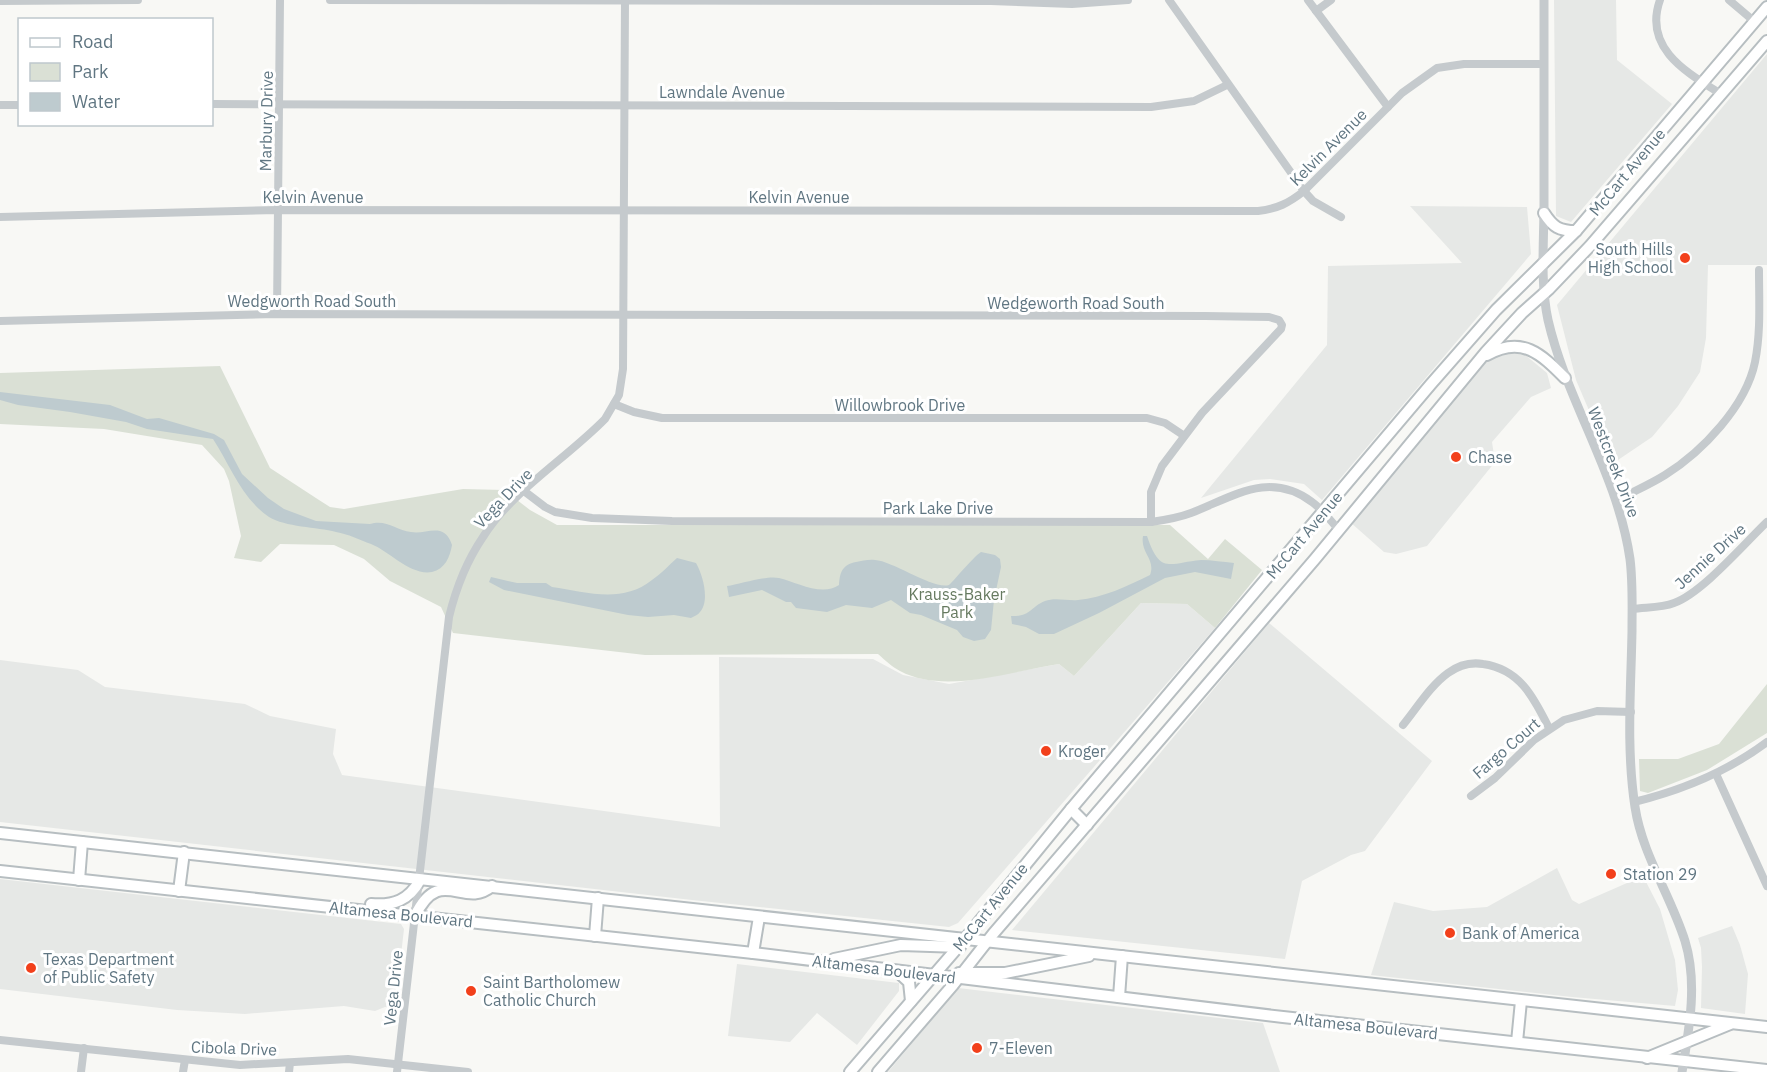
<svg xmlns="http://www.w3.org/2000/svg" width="1767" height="1072" font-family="'IBM Plex Sans',sans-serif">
  <rect width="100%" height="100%" fill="#f8f8f5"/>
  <g fill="#e6e8e6">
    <path d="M 1554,0 L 1616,0 L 1617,60 L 1672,104 L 1571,222 L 1556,216 Z"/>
    <path d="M 1767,54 L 1767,265 L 1708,265 L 1706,338 L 1700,372 L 1678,406 L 1652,437 L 1612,464 L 1576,380 L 1557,305 Z"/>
    <path d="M 1410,206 L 1527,207 L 1531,254 L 1322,500 L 1304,484 L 1270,479 L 1254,480 L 1201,498 L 1327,345 L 1328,266 L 1462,263 Z"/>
    <path d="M 1507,353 L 1524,354 L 1547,373 L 1551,388 L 1531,397 L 1492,442 L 1495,462 L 1427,546 L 1396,554 L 1384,552 L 1350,522 L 1488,360 Z"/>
    <path d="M 1141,603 L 1187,604 L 1215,628 L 958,923 L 949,927 L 692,900 L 0,822 L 0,660 L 78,670 L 105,687 L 245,704 L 270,716 L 336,729 L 333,754 L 342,775 L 720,827 L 719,657 L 873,659 L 903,675 L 949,684 L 1059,664 L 1074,676 Z"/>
    <path d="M 1269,623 L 1432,761 L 1365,851 L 1351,855 L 1302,881 L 1285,959 L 1012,930 Z"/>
    <path d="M 1557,868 L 1572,900 L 1579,904 L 1643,876 L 1660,909 L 1675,960 L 1678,990 L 1675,1006 L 1572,997 L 1371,975 L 1394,902 L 1433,911 L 1487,907 Z"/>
    <path d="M 0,879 L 401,924 L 404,929 L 395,1007 L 385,1007 L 375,1011 L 344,1006 L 245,1014 L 177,1010 L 0,989 Z"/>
    <path d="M 1732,926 L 1740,945 L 1748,974 L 1745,1014 L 1701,1008 L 1702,967 L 1701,948 L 1698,938 Z"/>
    <path d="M 737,964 L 899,983 L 899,991 L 857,1045 L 817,1013 L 790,1042 L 728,1036 Z"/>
    <path d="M 958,988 L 1263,1023 L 1280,1072 L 888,1072 Z"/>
  </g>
  <g fill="#dae0d5">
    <path d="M 220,366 L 270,468 L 319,500 L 330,507 L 344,509 L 463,489 L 504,490 L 530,510 L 557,525 L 1170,525 L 1208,559 L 1225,539 L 1262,570 L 1215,628 L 1187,604 L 1141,603 L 1074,676 L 1059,664 C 1011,671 945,695 900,671 C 892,667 885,660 878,654 L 645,655 L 453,633 L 441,607 L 390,581 L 364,559 L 334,545 L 280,544 L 261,562 L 234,558 L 241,536 L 229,481 L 224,469 L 202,445 L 104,429 L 0,424 L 0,373 Z"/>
    <path d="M 1767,684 L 1767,733 L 1707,770 L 1648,793 L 1640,791 L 1639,759 L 1678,759 L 1719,744 Z"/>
  </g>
  <g fill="#becbcf">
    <path d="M 0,392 L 110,405 L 147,419 L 159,418 L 214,434 L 224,440 L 242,474 L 268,498 L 284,509 L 316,521 L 370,524 C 386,519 396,530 411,532 C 421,534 430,529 440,531 C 447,533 450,539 452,545 C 450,557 445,569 432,572 C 411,576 389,551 371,544 C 360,540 348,534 336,532 C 317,527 285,527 269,517 C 242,499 230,465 213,439 L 147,429 L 126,422 L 70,412 L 18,405 L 0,400 Z"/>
    <path d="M 1143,536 L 1147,536 C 1160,575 1169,563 1201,560 C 1212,560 1223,562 1234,563 L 1231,579 L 1195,572 L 1165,578 L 1099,613 L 1054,634 L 1039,634 L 1026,627 L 1012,624 L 1011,616 C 1031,617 1030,607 1045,601 C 1055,597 1067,601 1078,600 C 1103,598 1127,586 1150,575 C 1156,559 1140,553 1143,536 Z"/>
    <path d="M 981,552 L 995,555 L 1000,559 L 1001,567 L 994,600 L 991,630 L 985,639 L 974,641 L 963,637 L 957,630 L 921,615 L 910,613 L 891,600 L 872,608 L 846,605 L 827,612 L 796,608 L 791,602 L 786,602 L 762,590 L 729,597 L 727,586 C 740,584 767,575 779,578 C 796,582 822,597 839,585 C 840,572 842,565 856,562 C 862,561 869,559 875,560 C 893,561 934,590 949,585 C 951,584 973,557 981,552 Z"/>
    <path d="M 677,558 L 696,563 C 703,575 710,601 700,612 C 698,615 694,616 691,618 L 674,615 L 648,617 L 628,615 L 504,590 L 489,582 L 491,577 L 517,583 L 546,583 L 552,587 C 586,592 622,604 652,580 C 661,574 669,565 677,558 Z"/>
  </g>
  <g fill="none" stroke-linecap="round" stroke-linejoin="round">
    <g stroke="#b7bec1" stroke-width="14">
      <g id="secondary">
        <path d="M 1544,213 C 1553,227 1559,231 1576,231"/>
        <path d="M 1487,355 C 1522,335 1541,354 1565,378"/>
        <path d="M 1071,809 L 1087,825"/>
        <path d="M 0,833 L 1767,1027"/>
        <path d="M 0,871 L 753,953 L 1283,1017 L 1767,1070"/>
        <path d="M 79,880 L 82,842"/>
        <path d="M 179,891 L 184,852"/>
        <path d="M 371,904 C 394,906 409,900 420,880"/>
        <path d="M 415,916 C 440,864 464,910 492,886"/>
        <path d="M 595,936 L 598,898"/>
        <path d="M 753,953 L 759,917"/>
        <path d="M 834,959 L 901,945 L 960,947"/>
        <path d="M 897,971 L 909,982 L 911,1001"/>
        <path d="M 959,973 L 1005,973 L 1089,956"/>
        <path d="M 1119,997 L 1122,956"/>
        <path d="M 1517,1042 L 1521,1001"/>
        <path d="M 1647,1058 L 1730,1024"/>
        <path d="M 850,1072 L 965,939 L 1071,809 L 1431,384 L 1496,310 L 1576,231 L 1767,7"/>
        <path d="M 878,1072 L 953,985 L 993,934 L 1315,559 L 1486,352 L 1522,313 L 1549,289 L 1590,246 L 1767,41"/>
      </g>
    </g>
    <g stroke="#c5cacd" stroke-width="8">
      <path d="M 330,0 L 991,1 L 1072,4 L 1128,0"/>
      <path d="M 1169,0 L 1304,191 L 1313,201 L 1341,217"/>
      <path d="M 1308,0 L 1388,107"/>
      <path d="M 1660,0 C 1643,48 1686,72 1721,94"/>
      <path d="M 1729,0 L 1755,22"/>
      <path d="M 0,1 L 138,0"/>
      <path d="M 1316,11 L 1331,0"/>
      <path d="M 212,104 L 1151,107 L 1194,101 L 1227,85"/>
      <path d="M 0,105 L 20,105"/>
      <path d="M 0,217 L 278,210 L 1258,211 C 1277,209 1289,203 1304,191 L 1402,93 L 1437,68 L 1464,64 L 1544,64"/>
      <path d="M 277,314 L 280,0"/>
      <path d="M 0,321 L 277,314 L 1205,316 L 1269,317 L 1279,320 L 1282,325 L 1281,329 L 1202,413 L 1162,466 L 1151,492 L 1151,522"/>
      <path d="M 614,404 L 634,412 L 662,418 L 1147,418 L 1165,423 L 1183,435"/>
      <path d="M 524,491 L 545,507 L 555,512 L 592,518 L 672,521 L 1151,522 C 1165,520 1178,518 1191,513 C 1233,497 1269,470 1312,502 C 1322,509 1330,520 1338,529"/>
      <path d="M 1616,501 C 1632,492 1649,485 1665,475 C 1702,452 1746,406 1755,362 C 1761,332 1759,301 1759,270"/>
      <path d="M 1632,609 C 1646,607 1661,608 1674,603 C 1702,593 1744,544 1767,522"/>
      <path d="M 1403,725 C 1417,708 1430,686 1448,673 C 1459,665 1471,662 1483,664 C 1520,669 1534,698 1549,728"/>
      <path d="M 1716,774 L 1767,886"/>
      <path d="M 1471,796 L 1495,778 L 1534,740 L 1564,720 L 1597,711 L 1631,712"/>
      <path d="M 1634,802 C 1683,790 1727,772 1767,742"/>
      <path d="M 0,1040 L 240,1065 L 348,1059 L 468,1072"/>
      <path d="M 81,1072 L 84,1048"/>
      <path d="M 183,1072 L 185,1060"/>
      <path d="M 289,1072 L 290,1063"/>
      <path d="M 397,1072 L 449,617 C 456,588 466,562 483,537 C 512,491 567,458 605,419 L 619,395 L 623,369 L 625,0"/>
    </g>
    <path stroke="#c5cacd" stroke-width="9" d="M 1544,0 C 1544,68 1544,136 1544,204 C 1544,242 1540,282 1548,320 C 1567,402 1618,475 1630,559 C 1633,583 1632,607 1632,631 C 1631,689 1626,748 1635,807 C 1642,854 1671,896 1685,941 C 1698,983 1689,1030 1682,1072"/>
    <use href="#secondary" stroke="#fff" stroke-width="10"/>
  </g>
  <g fill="#f2401b" stroke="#fff" stroke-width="2">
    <circle cx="1685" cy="258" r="6"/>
    <circle cx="1456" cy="457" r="6"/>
    <circle cx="1046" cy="751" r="6"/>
    <circle cx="1611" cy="874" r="6"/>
    <circle cx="1450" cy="933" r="6"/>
    <circle cx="31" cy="968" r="6"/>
    <circle cx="471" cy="991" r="6"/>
    <circle cx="977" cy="1048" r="6"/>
  </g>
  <g text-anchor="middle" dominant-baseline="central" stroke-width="6" stroke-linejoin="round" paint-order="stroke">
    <g font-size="16" fill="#607682" stroke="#fff">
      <text x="722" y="92">Lawndale Avenue</text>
      <text transform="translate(266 121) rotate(-89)">Marbury Drive</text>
      <text transform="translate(1328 147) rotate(-45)">Kelvin Avenue</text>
      <text transform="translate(1627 172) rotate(-50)">McCart Avenue</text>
      <text x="313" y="197">Kelvin Avenue</text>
      <text x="799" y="197">Kelvin Avenue</text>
      <text x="312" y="301">Wedgworth Road South</text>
      <text x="1076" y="303">Wedgeworth Road South</text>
      <text x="900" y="405">Willowbrook Drive</text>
      <text transform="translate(1614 462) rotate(69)">Westcreek Drive</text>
      <text transform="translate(503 498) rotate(-46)">Vega Drive</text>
      <text x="938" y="508">Park Lake Drive</text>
      <text transform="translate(1304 535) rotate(-50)">McCart Avenue</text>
      <text transform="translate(1710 556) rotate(-42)">Jennie Drive</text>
      <text transform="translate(1506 748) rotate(-41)">Fargo Court</text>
      <text transform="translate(990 907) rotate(-51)">McCart Avenue</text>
      <text transform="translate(401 914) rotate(6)">Altamesa Boulevard</text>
      <text transform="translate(884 969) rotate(7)">Altamesa Boulevard</text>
      <text transform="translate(393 988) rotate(-84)">Vega Drive</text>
      <text transform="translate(1366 1026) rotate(6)">Altamesa Boulevard</text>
      <text transform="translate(234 1048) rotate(2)">Cibola Drive</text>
    </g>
    <g font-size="16" fill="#607682" stroke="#fff" text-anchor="start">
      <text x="1673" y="249" text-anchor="end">South Hills<tspan x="1673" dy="18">High School</tspan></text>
      <text x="1468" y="457">Chase</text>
      <text x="1058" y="751">Kroger</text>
      <text x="1623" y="874">Station 29</text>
      <text x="1462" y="933">Bank of America</text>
      <text x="43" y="959">Texas Department<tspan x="43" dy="18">of Public Safety</tspan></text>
      <text x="483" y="982">Saint Bartholomew<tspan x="483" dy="18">Catholic Church</tspan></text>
      <text x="989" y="1048">7-Eleven</text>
    </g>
    <g font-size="16" fill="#667a60" stroke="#fff">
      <text x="957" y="594">Krauss-Baker<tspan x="957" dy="18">Park</tspan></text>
    </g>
  </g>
  <rect x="18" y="18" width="195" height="108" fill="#ffffff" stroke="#bfc8cd" stroke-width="1.5"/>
  <rect x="30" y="38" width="30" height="9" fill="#ffffff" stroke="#bfc8cd" stroke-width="1.5"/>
  <text x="72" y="48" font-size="18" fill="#607682">Road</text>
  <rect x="30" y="63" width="30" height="18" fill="#dae0d5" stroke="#bfc8cd" stroke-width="1.5"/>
  <text x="72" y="78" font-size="18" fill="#607682">Park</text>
  <rect x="30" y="93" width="30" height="18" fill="#becbcf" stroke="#bfc8cd" stroke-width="1.5"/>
  <text x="72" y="108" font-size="18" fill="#607682">Water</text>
</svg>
